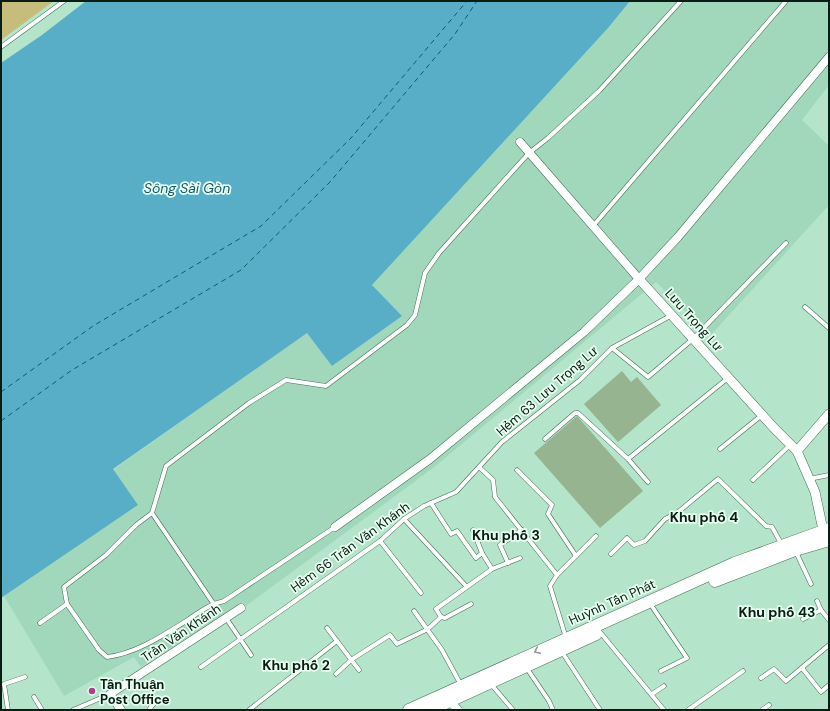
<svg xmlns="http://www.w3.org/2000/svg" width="830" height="711" font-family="'DM Sans',sans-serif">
  <rect width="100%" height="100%" fill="#b4e4ca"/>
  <path fill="#a1d8bb" d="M 630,1 L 829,1 L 829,85 L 802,120 L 829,146 L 829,205 L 710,336 L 656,282 L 433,468 L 246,606 L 243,602 L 141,667 L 134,657 L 64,696 L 4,596 L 137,506 L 113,470 L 307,332 L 332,366 L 402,316 L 372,285 L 608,28 Z"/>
  <path fill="#c6bc7c" d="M 1,1 L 54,1 L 1,40 Z"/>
  <path fill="#58adc7" d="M 86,1 L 630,1 L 608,28 L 372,285 L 402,316 L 332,366 L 307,333 L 113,469 L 138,505 L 1,598 L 1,63 L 42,35 Z"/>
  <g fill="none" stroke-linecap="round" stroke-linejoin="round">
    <g stroke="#145a6d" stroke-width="1" stroke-dasharray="5 4" stroke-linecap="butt">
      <path d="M 1,392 L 93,326 L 261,226 L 351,138 L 467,1"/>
      <path d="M 1,421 L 72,370 L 241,270 L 330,182 L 455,34 L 477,1"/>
    </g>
  </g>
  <g fill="#95b48f">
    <path d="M 622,371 L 631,382 L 637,377 L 661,405 L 618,442 L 584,404 Z"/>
    <path d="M 577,416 L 643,491 L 600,528 L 534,453 Z"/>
  </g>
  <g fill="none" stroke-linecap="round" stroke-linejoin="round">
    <g stroke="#426e57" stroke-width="5">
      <g id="service">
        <path d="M 1,47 L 64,1"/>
        <path d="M 593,226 L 786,1"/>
        <path d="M 805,307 L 829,328"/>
        <path d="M 612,348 L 672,315"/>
        <path d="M 545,439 L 575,413 L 578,413 L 628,459 L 648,482"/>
        <path d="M 720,449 L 762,415"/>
        <path d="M 628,459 L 728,378"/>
        <path d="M 479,467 L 493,480 L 495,497 L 557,575 L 550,586 L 566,638"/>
        <path d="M 517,470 L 552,505 L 548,514 L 576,556"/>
        <path d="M 809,479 L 829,475"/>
        <path d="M 753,480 L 790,445"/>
        <path d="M 431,503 L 451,534 L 457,531 L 476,558 L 482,553 L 492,569"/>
        <path d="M 152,513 L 213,603"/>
        <path d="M 404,519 L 466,586"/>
        <path d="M 335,527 L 224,601 C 209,604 198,613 186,621 C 162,636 135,654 107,657 L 99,650 L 67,604 L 64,587 L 106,555 L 136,525 L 152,513 L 166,466 L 249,403 L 286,380 L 326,386 L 407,325 L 415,315 L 425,273 L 439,253 L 529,153 L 548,138 L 599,91 L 681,1"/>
        <path d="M 473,530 L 482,553"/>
        <path d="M 380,541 L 421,593"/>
        <path d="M 796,552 L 811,584"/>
        <path d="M 611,554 L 627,538 L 634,545 L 645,541 L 665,519 L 677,513 L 718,479 L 766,526 L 772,527 L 782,545"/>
        <path d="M 508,563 L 500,545 L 522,530"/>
        <path d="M 557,575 L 596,536"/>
        <path d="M 817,601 L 821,610"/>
        <path d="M 653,608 L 687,658 L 661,671"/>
        <path d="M 414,611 L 442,650 L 461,685"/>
        <path d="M 441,617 L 436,609 L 492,569 L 520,558"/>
        <path d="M 441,617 L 445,618 L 471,604"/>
        <path d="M 226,618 L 251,655"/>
        <path d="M 803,619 L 821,610 L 829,620"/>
        <path d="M 40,623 L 67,604"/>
        <path d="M 327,628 L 337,641"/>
        <path d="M 600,632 L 664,710"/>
        <path d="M 562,652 L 600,710"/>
        <path d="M 201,667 L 380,541 L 404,519 L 424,506 L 456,492 L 502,442 L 580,380 L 612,348 L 648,377 L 694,338 L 786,243"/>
        <path d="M 526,667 L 549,701 L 553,710"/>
        <path d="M 802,668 L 821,692 L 829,685"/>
        <path d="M 336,674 L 351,660 L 390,635 L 397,644 L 428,629 L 441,617"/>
        <path d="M 761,678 L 774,669 L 786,681 L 829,645"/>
        <path d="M 490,683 L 513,710"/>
        <path d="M 652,694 L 664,686"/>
        <path d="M 34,697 L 42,710"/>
        <path d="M 8,710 L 4,684 L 25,677"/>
        <path d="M 73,710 L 110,694"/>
        <path d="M 149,710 L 155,702"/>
        <path d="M 249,710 L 337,641 L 359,670"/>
        <path d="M 688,710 L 743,671"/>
        <path d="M 762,710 L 769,705"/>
      </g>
    </g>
    <g stroke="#426e57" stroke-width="9">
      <g id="minor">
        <path d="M 520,142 L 639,279"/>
        <path d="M 335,527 L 430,459 L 584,332 L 639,279 L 678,237 L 829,57"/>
        <path d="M 450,701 L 458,710"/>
        <path d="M 121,710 L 110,694 L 241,608"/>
      </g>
    </g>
    <g stroke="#426e57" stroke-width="10">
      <g id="tertiary">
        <path d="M 639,279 L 774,428 L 797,451 L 815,492 L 823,530"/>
        <path d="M 797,451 L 829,414"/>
      </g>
    </g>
    <g stroke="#426e57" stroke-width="13">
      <g id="primary">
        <path d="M 715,581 L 795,550 L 829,540"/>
        <path d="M 409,710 L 735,563 L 829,529"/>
        <path d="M 430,710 L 596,634"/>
      </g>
    </g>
    <use href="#service" stroke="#fff" stroke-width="4"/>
    <use href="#minor" stroke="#fff" stroke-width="8"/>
    <use href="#tertiary" stroke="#fff" stroke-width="9"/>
    <use href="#primary" stroke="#fff" stroke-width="12"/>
  </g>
  <defs><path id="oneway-chevron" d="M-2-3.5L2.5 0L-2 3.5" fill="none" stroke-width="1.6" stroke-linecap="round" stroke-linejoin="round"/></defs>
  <use stroke="#919995" href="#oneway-chevron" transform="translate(537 651) rotate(155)"/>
  <circle fill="#b13a90" stroke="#e7fff1" stroke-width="1.5" cx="92" cy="691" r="4"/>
  <g text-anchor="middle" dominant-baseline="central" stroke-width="3.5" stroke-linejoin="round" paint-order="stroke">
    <g font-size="13" fill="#0a1d14" stroke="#e7fff1">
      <text transform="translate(694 320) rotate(48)">Lưu Trọng Lư</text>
      <text transform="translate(547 391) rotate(-41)">Hẻm 63 Lưu Trọng Lư</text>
      <text transform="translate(350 547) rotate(-36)">Hẻm 66 Trần Văn Khánh</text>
      <text transform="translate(612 602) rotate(-24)">Huỳnh Tấn Phát</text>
      <text transform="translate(181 633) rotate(-34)">Trần Văn Khánh</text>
    </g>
    <g font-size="13" font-weight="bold" fill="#0a1d14" stroke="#e7fff1" text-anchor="start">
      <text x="100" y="684">Tân Thuận<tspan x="100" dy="15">Post Office</tspan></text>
    </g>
    <g font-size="14" font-style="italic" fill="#145a6d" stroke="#e7fff1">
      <text x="187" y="188">Sông Sài Gòn</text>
    </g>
    <g font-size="14" font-weight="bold" fill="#0a1d14" stroke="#e7fff1">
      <text x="704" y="517">Khu phố 4</text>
      <text x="506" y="535">Khu phố 3</text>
      <text x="777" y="612">Khu phố 43</text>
      <text x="296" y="665">Khu phố 2</text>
    </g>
  </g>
  <rect width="830" height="711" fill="none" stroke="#0a1d14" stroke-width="4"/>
</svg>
